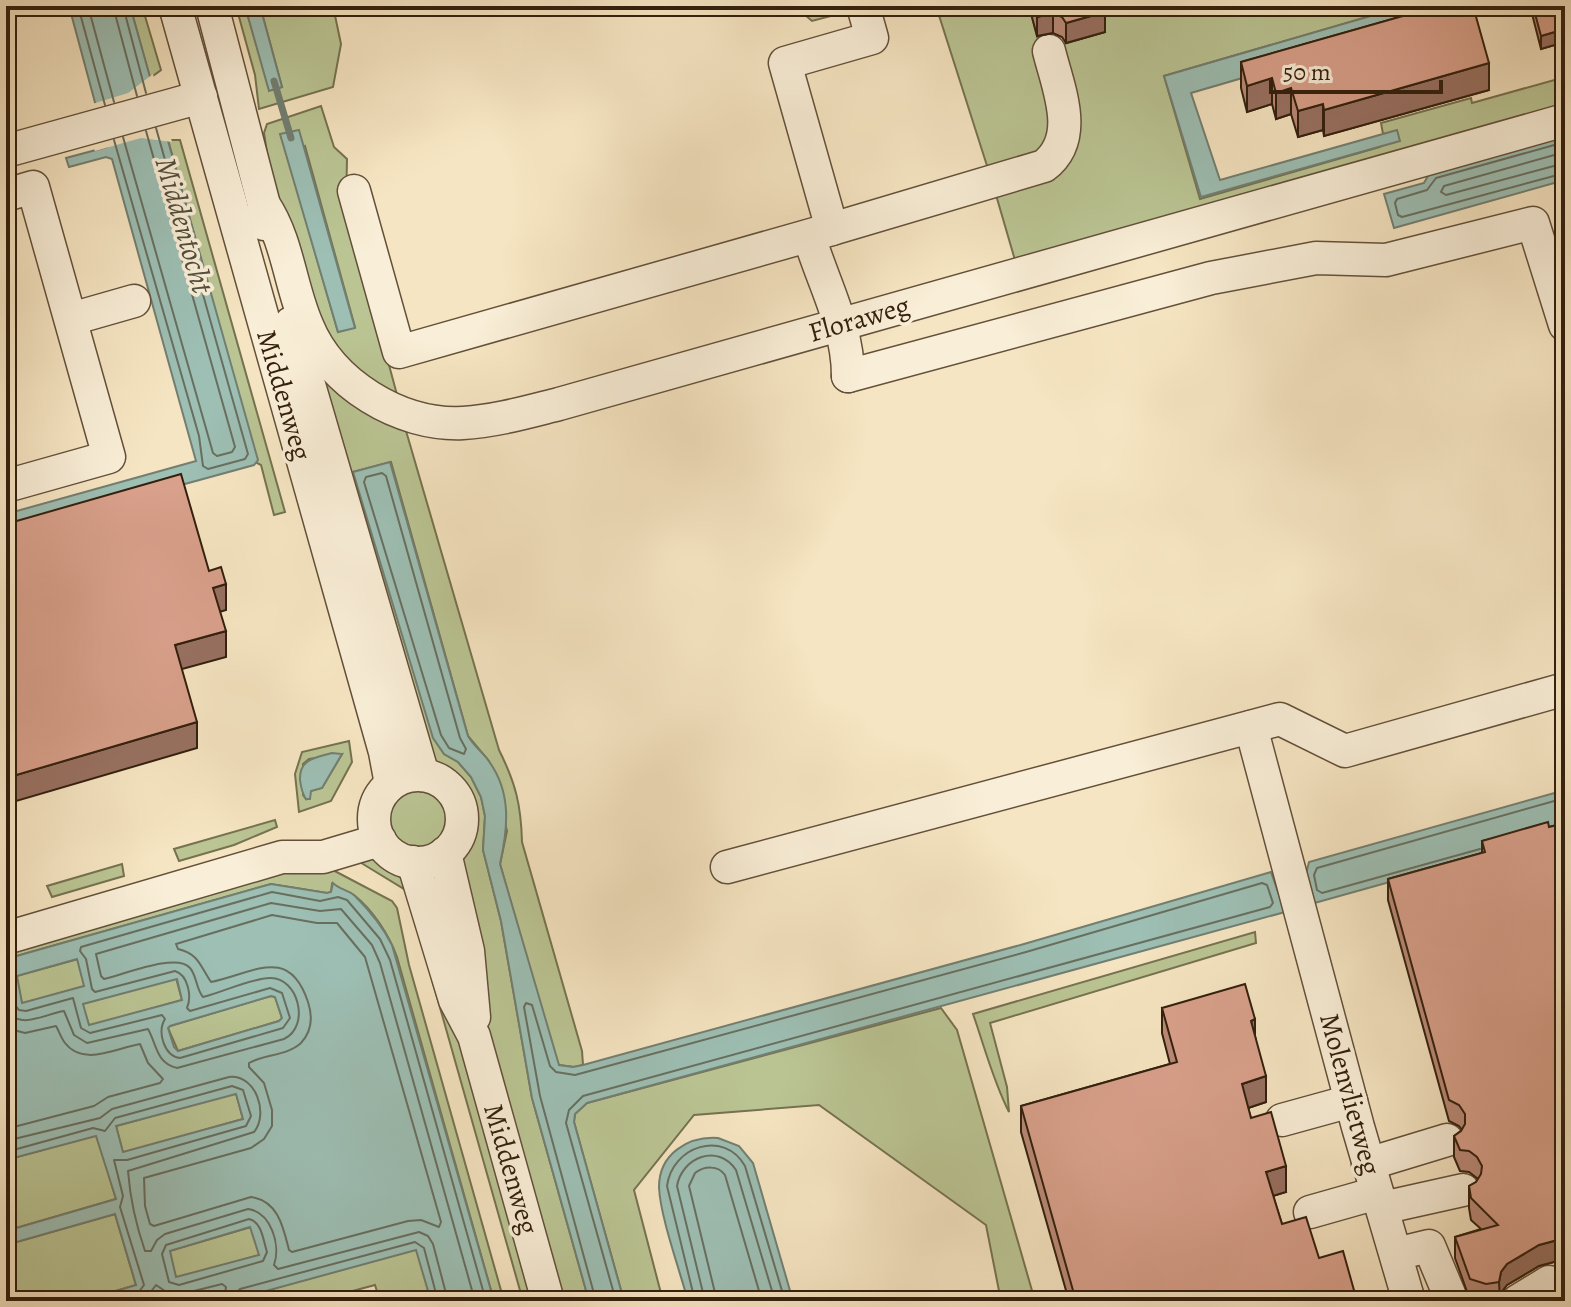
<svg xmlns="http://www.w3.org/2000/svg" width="1571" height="1307" font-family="Alegreya,serif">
  <rect width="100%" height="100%" fill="#f6e5c2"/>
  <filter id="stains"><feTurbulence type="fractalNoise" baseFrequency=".0025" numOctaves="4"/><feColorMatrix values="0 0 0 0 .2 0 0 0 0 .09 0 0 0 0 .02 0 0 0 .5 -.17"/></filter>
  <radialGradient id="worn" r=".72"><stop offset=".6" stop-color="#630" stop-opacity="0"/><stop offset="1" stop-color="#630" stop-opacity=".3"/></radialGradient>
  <g fill="#bbc594" stroke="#767250" stroke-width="2" fill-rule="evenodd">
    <path d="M 130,6 L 142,6 L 161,70 L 150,78 Z"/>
    <path d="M 236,6 L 245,6 L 270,90 L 282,87 L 260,6 L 333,6 L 341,44 L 333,87 L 259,109 L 255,75 Z"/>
    <path d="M 802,6 L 846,6 L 846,12 L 812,21 L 805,15 Z"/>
    <path d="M 936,6 L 1029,6 L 1041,50 L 1052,149 L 989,172 Z"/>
    <path d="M 1098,6 L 1405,6 L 1164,76 L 1200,199 L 1380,147 L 1391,133 L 1383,134 L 1381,123 L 1471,98 L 1472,103 L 1565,77 L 1565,107 L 1017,267 L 994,188 L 1055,165 L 1053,47 L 1105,32 Z"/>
    <path d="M 321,106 L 334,147 L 347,159 L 346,206 L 399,402 L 376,390 L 316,324 L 270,172 L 264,133 L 267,124 ZM 305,146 L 355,327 L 338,332 L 287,155 Z"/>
    <path d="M 168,140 L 180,140 L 285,512 L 274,515 L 261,465 L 257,463 Z"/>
    <path d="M 304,338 L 404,424 L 499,750 C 516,784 521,805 522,842 L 582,1051 L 583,1065 L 574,1067 L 559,1065 L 556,1061 L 500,864 L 507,831 L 489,761 L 468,736 L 391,462 L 353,472 L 434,738 L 444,754 L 458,762 L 471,777 L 481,797 L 485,816 L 483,850 L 501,921 L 532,1098 L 589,1301 L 558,1301 L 499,1088 L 469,925 L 458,859 L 472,831 L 471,803 L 458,780 L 435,763 Z"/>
    <path d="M 349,741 L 352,762 L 331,801 L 299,812 L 295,774 L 302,752 ZM 342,754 L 322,788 L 310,791 L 306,799 L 303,795 L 303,764 L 309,759 Z"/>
    <circle cx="418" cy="819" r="28"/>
    <path d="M 275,820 L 277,827 L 234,845 L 179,861 L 174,849 Z"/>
    <path d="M 374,857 L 403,875 L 447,993 L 535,1301 L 523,1301 L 407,891 L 358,861 Z"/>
    <path d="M 122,864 L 124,876 L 52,897 L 47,886 Z"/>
    <path d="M 329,868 L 392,901 L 397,908 L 409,965 L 504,1301 L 494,1301 L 397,957 C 389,935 373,910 354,895 C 347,890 339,890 332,884 L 331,892 L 327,893 L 271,884 L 6,959 L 6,949 L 278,873 Z"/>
    <path d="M 1255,932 L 1256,943 L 990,1023 L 1007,1087 L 1009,1112 C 993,1081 984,1045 973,1014 Z"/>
    <path d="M 78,959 L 85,986 L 22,1004 L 16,976 Z"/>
    <path d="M 176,978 L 182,1000 L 89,1026 L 82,1004 Z"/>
    <path d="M 271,996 L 275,997 L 282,1018 L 279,1021 L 178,1051 L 168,1028 L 170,1026 Z"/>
    <path d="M 941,1008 L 957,1030 L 1035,1301 L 1001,1301 L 986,1225 L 819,1105 L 694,1115 L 634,1190 L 663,1301 L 624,1301 L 574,1122 L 575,1114 L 587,1103 Z"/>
    <path d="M 236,1093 L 243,1119 L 123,1153 L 116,1126 Z"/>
    <path d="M 97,1135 L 116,1199 L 6,1231 L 6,1160 Z"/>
    <path d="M 115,1214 L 136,1285 L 82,1301 L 6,1301 L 6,1245 Z"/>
    <path d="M 251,1227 L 260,1255 L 176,1278 L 169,1251 Z"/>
    <path d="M 417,1249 L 431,1301 L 380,1301 L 375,1285 L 315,1301 L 229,1301 Z"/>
  </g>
  <g fill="#9dbfb4" stroke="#727f71" stroke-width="2" fill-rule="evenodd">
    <path d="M 69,6 L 130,6 L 258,460 L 254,465 L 6,533 L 6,514 L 196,461 L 112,159 L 106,157 L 69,167 L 66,158 L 107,147 Z"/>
    <path d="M 245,6 L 260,6 L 282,87 L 269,91 Z"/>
    <path d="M 1405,6 L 1448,6 L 1452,17 L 1191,93 L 1220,180 L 1397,130 L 1400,141 L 1201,197 L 1164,76 Z"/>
    <path d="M 299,130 L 355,328 L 338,332 L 280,134 Z"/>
    <path d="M 1565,133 L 1565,180 L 1394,228 L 1384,194 L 1424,183 L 1430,172 Z"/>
    <path d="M 390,462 L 468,736 C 473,745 482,752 488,760 C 512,792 508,828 500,864 L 559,1065 L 573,1067 L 583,1065 L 1024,944 L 1271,872 L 1285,912 L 587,1103 L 575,1114 L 574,1122 L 624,1301 L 589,1301 L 532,1098 L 501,921 L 483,850 L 485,816 L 481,797 L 471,777 L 458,762 L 444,754 L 433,738 L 353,472 Z"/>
    <path d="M 332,753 L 342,754 L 322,788 L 311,791 L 310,799 L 306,799 C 302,793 301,788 300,780 C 299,759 315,758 332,753 Z"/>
    <path d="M 1565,790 L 1565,833 L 1311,904 L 1306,874 L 1309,862 Z"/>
    <path d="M 333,883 C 340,890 347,889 355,896 C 369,910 383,927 392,945 L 494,1301 L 431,1301 L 416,1250 L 229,1301 L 82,1301 L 136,1285 L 115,1214 L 6,1245 L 6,1231 L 116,1199 L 96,1136 L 6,1160 L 6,959 L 271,884 L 327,893 L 331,892 ZM 77,959 L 84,986 L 22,1003 L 17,976 ZM 177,979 L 182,1000 L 89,1025 L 83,1004 ZM 271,996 L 275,997 L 282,1018 L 279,1021 L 178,1051 L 174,1047 L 168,1028 L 170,1026 ZM 236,1094 L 243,1119 L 123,1152 L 116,1126 ZM 250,1227 L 259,1255 L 176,1277 L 170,1251 Z"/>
    <path d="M 718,1138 L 739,1146 L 753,1163 L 793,1301 L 688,1301 C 680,1271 660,1216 659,1187 C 659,1154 688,1136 718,1138 Z"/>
  </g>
  <path fill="#f6e5c2" d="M 153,74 L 172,142 L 141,138 L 95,151 L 93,147 L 102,144 L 92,104 L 128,93 Z"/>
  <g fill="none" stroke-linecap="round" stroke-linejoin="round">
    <g stroke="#686f60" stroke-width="2">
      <path d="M 78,6 L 105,105"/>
      <path d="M 88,6 L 114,102"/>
      <path d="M 113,6 L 137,96"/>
      <path d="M 123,6 L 146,93"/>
      <path d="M 123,137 L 213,453 L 217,456 L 232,452 L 235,447 L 146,131"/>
      <path d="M 114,140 L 199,436 L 203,466 L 208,469 L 245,459 L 248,454 L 156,128"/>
      <path d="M 1565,142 L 1436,178 L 1427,190 L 1397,199 L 1395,203 L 1398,215 L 1402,217 L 1565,173"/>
      <path d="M 1565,152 L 1444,186 L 1441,192 L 1446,195 L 1565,163"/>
      <path d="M 382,473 L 386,476 L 460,738 L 466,749 L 464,754 L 449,748 L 441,735 L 364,482 L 366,477 Z"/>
      <path d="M 1480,849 L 1322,893 L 1317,890 L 1314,875 L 1317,868 L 1565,798"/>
      <path d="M 272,915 L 317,923 L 337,923 L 365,957 L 441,1222 L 439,1227 L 421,1220 L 408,1221 L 292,1252 L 289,1250 C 283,1226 278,1201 251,1197 L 154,1226 L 150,1224 L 145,1206 L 144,1178 L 251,1148 L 264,1139 L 272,1126 L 272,1110 L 264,1083 L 249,1067 L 249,1063 C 264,1054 287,1056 301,1043 C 312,1031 313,1017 308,1002 C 289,945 254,973 211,982 C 200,966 199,954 178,949 L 176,944 Z"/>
      <path d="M 6,966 L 10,970 C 7,981 10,1001 19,1010 L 26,1011 L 73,998 L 81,1028 L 90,1033 L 162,1015 L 165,1019 C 157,1032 164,1056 180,1058 L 283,1028 L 290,1018 L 282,993 L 270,988 L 190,1011 L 187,1008 C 192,996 188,975 175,971 L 95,992 L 92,989 L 86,959 L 80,951 L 81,947 L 272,892 L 320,901 L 338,897 L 347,900 L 380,939 L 390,960 L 486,1301"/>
      <path d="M 6,1011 C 22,1030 44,1014 64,1011 L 74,1035 L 87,1043 L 148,1029 C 157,1045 156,1063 177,1068 L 284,1039 C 311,1026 298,977 270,978 C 248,979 224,992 203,997 C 196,989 197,976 190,968 C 177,952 123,975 104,979 L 101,976 L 96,954 L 271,903 L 320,911 L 341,909 L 372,945 L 380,963 L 475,1301"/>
      <path d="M 6,1028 L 25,1033 L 56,1026 C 59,1031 61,1038 65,1043 C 84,1067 116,1048 140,1044 L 148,1063 L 163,1079 L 160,1083 L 108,1097 L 94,1106 L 6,1129"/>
      <path d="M 6,1141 L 100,1118 L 112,1109 L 229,1077 C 256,1074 269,1114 254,1132 L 128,1171 C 130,1197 136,1225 145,1251 L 151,1251 L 157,1240 L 165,1234 L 248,1209 C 271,1212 281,1245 274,1265 L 278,1269 L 419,1232 L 428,1236 L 433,1244 L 448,1301"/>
      <path d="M 6,1152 L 93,1128 L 105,1131 L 115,1118 L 232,1086 L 243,1090 L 251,1116 L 246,1126 L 127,1160 L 114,1160 L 123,1196 L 120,1207 L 144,1285 L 138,1293 L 111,1301"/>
      <path d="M 249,1219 C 262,1222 263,1240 267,1252 L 263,1261 L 179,1285 L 169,1282 L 162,1254 L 166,1245 Z"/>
      <path d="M 144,1301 L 156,1285 L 168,1293 L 178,1295 L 222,1284 L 226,1287 L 224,1301"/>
      <path d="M 234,1301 L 235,1294 L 240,1289 L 415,1242 L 424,1248 L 438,1301"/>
      <path d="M 596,1301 L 540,1096 L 524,1007 L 526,1003 L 532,1005 L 550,1066 L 556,1072 L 575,1075 L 1026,952 L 1262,883 L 1267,885 L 1273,903 L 1270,907 L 583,1096 L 569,1110 L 566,1123 L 616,1301"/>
      <path d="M 695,1301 L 667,1186 C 672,1146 724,1129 745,1166 L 785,1301"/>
      <path d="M 705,1301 L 677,1186 C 682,1157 718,1143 736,1170 L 775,1301"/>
      <path d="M 717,1301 L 689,1186 L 695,1173 C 704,1166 718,1165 725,1175 L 762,1301"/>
    </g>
    <path stroke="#727f71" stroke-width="7" d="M 274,81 L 291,138"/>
    <g stroke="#63503a" stroke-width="35">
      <g id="minor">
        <path d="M 175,6 L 385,752 L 391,784"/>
        <path d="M 212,6 L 264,205 L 264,224"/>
        <path d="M 6,151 L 201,97"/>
        <path d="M 354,191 L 399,352 L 832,229 L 785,63 L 872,38 L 863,6"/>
        <path d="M 6,195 L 33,187 L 109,457 L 6,486"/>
        <path d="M 264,205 C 288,241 290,286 307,325 C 331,384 400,426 463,423 C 496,421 527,412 559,404 L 1565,120"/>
        <path d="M 832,229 L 1044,166 C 1081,138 1058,88 1049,51"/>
        <path d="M 809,236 C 823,283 848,326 848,376"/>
        <path d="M 71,319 L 134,301"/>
        <path d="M 291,323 L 423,775"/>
        <path d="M 848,376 L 1211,278 L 1316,258 L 1386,260 L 1533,223 L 1565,325"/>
        <path d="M 1251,727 L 1358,1127 L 1409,1301"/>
        <circle cx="418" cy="819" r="44"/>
        <path d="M 445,853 L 468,951 L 474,1017"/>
        <path d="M 413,862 L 455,1000 L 474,1036 L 548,1301"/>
        <path d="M 727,867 L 1280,719 L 1345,751 L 1565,689"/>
        <path d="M 6,938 L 282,857 L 323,857 L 380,840"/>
        <path d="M 1282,1120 L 1351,1101"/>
        <path d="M 1368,1164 L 1447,1140"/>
        <path d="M 1382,1208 L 1463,1190"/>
        <path d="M 1310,1212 L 1377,1193"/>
        <path d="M 1396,1254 L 1429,1246 L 1452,1301"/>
        <path d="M 1518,1301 L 1549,1282 L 1565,1287"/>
      </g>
    </g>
    <use href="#minor" stroke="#f9eed7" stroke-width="32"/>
  </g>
  <g fill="#bb8a78" stroke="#321f0d" stroke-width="2">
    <path d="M 1029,6 L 1103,6 L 1105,32 L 1066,43 L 1062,37 L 1053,33 L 1037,36 Z"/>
    <path d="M 1438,6 L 1510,6 L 1475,16 L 1489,90 L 1324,136 L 1323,130 L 1298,137 L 1291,114 L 1276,119 L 1272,104 L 1247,112 L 1241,88 L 1241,62 Z"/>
    <path d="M 1530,6 L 1565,6 L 1565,42 L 1541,49 Z"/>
    <path d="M 1565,823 L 1565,1259 L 1539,1266 L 1507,1285 L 1501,1293 L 1500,1301 L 1474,1301 L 1470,1300 L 1455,1258 L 1455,1237 L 1481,1229 L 1471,1220 L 1469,1208 L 1469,1186 L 1476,1182 L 1478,1179 L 1469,1172 L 1460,1171 L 1454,1157 L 1454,1136 L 1462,1130 L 1459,1126 L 1449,1121 L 1388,900 L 1388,879 L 1482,853 L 1482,841 L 1549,827 Z"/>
    <path d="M 1162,1008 L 1255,1036 L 1266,1102 L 1248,1108 L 1251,1118 L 1286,1192 L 1273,1196 L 1282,1224 L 1319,1258 L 1357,1301 L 1069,1301 L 1021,1132 L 1021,1106 L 1170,1064 L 1162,1033 Z"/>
  </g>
  <g fill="#987061" stroke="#321f0d" stroke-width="2">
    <path d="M 1468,6 L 1510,6 L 1468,18 Z"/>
    <path d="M 1105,12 L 1105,32 L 1066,43 L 1066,23 Z"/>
    <path d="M 1053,13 L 1053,33 L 1037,36 L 1037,17 Z"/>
    <path d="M 1565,29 L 1565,42 L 1541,49 L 1541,36 Z"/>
    <path d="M 1489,63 L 1489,90 L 1324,136 L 1324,110 Z"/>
    <path d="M 1272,78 L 1272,104 L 1247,112 L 1247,86 Z"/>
    <path d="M 1291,88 L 1291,114 L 1276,119 L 1276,93 Z"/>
    <path d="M 1323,104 L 1323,130 L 1298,137 L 1298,111 Z"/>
    <path d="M 226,584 L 226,610 L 213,614 L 213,588 Z"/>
    <path d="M 226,631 L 226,657 L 175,671 L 175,645 Z"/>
    <path d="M 197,722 L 197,748 L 6,804 L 6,778 Z"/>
    <path d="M 1255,1019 L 1255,1045 L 1251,1021 Z"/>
    <path d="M 1266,1076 L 1266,1102 L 1242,1110 L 1242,1084 Z"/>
    <path d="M 1286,1166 L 1286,1192 L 1266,1198 L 1266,1172 Z"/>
    <path d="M 1565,1238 L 1565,1259 L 1539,1266 L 1507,1285 L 1501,1293 L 1500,1301 L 1499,1282 L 1501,1272 L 1507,1264 L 1539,1245 Z"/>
  </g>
  <g fill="#d9a08b" stroke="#321f0d" stroke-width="2">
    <path d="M 1034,6 L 1103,6 L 1105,12 L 1066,23 L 1062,17 L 1053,13 L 1037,17 Z"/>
    <path d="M 1438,6 L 1473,6 L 1489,63 L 1324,110 L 1323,104 L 1298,111 L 1291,88 L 1276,93 L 1272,78 L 1247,86 L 1241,62 Z"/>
    <path d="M 1533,6 L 1565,6 L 1565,29 L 1541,36 Z"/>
    <path d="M 181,474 L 209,571 L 221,567 L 226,584 L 213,588 L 226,631 L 175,645 L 197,722 L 6,778 L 6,524 Z"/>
    <path d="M 1548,822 L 1549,827 L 1565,823 L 1565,1238 L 1539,1245 L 1507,1264 L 1501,1272 L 1499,1282 L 1486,1284 L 1470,1279 L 1455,1237 L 1498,1225 L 1471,1198 L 1469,1186 L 1476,1182 L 1481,1174 L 1482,1166 L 1477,1157 L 1469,1151 L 1460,1150 L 1454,1136 L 1461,1131 L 1465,1124 L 1465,1114 L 1459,1105 L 1449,1100 L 1388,879 L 1485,852 L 1482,841 Z"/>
    <path d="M 1245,984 L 1255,1019 L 1251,1021 L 1266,1076 L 1242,1084 L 1251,1118 L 1271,1112 L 1286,1166 L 1266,1172 L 1282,1224 L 1306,1217 L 1319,1258 L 1343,1251 L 1357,1301 L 1076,1301 L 1021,1106 L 1177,1062 L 1162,1008 Z"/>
    <path d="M 904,1298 L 905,1301 L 892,1301 Z"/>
  </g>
  <g text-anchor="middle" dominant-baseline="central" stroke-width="7" stroke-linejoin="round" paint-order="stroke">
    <g font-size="28" fill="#321f0d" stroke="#f9eed7">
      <text transform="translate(859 319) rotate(-16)">Floraweg</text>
      <text transform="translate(284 395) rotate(74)">Middenweg</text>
      <text transform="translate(1350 1094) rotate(75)">Molenvlietweg</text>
      <text transform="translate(511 1169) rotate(74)">Middenweg</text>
    </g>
    <g font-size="30" font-style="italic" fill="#524f3f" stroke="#f9eed7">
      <text transform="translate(184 225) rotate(74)">Middentocht</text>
    </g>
  </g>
  <rect width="1571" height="1307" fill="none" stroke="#f6e5c2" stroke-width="32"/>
  <rect x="8" y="8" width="1555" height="1291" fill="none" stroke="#321f0d" stroke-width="4"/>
  <rect x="16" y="16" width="1539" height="1275" fill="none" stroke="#321f0d" stroke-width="2"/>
  <path d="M1271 80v12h170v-12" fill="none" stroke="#321f0d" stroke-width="4"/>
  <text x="1283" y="80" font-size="24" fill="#321f0d" stroke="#f9eed7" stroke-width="6" paint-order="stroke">50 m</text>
  <rect width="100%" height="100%" filter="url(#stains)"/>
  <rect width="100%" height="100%" fill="url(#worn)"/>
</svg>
